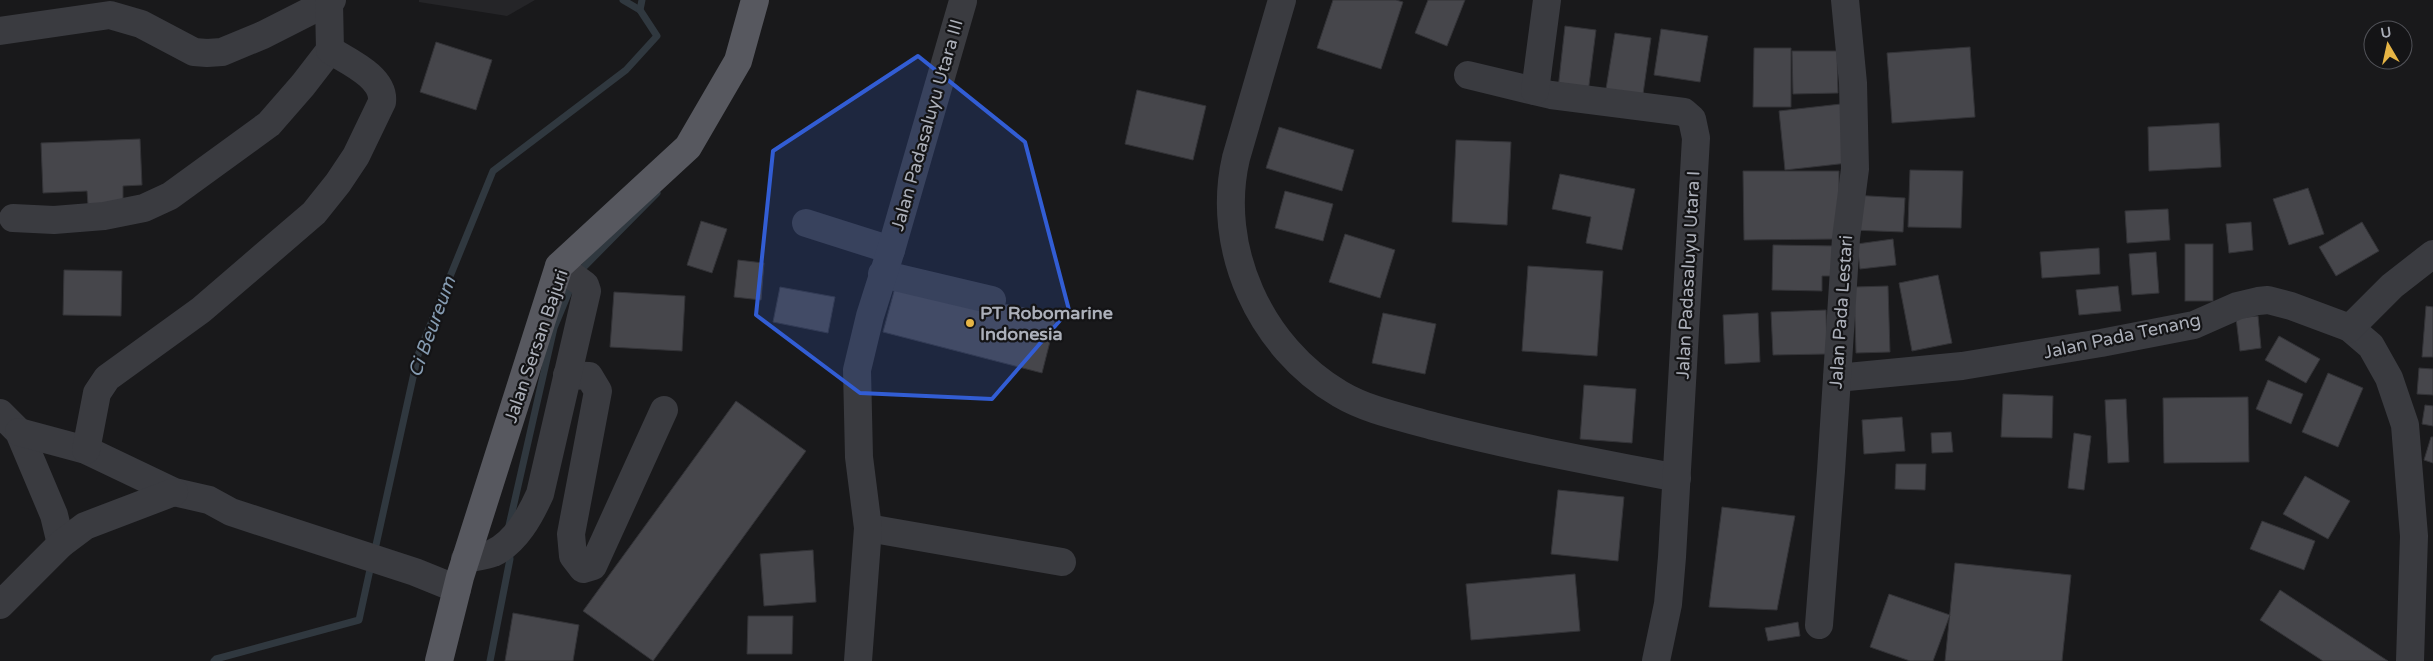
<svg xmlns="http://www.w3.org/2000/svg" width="2433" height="661" font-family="'Varela Round',sans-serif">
  <rect width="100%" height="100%" fill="#19191b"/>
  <path fill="#252528" d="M 419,0 L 535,0 L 507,16 L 419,2 Z"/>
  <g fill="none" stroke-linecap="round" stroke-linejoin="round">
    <g stroke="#30383f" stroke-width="7">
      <path d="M 623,0 L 640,10"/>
      <path d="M 578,273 L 657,193"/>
      <path d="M 508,530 L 554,328 L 573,282"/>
      <path d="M 374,554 L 418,355 L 493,171 L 626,70 L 657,36 L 640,10 L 642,0"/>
      <path d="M 214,661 L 216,659 L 359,620 L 371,565"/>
      <path d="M 490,661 L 510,559 L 509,550"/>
    </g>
  </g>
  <g fill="#46464b" stroke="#333337">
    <path d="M 1333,0 L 1396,0 L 1403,2 L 1381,69 L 1317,48 Z"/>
    <path d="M 1428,0 L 1465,0 L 1447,46 L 1415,33 Z"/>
    <path d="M 1565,26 L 1596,30 L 1588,93 L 1558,89 Z"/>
    <path d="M 1661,29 L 1708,36 L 1700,82 L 1654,75 Z"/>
    <path d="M 1615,33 L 1651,38 L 1643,94 L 1606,89 Z"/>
    <path d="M 436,42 L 492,60 L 476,110 L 420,92 Z"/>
    <path d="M 1970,47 L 1975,117 L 1892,123 L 1887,53 Z"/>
    <path d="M 1754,48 L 1791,48 L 1791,107 L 1753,107 Z"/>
    <path d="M 1792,51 L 1837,51 L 1838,93 L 1793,94 Z"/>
    <path d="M 1137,90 L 1206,106 L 1193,160 L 1125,144 Z"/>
    <path d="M 1841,104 L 1848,163 L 1785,170 L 1779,111 Z"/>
    <path d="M 2219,123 L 2221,167 L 2149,171 L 2148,127 Z"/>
    <path d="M 1279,127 L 1354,150 L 1342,191 L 1266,168 Z"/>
    <path d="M 140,139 L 142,185 L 123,186 L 123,203 L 88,205 L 87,191 L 43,193 L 41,143 Z"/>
    <path d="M 1456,140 L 1511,142 L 1507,225 L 1452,222 Z"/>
    <path d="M 1910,170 L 1963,171 L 1961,228 L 1908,227 Z"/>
    <path d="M 1743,171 L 1839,171 L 1839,239 L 1744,240 Z"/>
    <path d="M 1560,174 L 1635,189 L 1622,250 L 1586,243 L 1591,217 L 1552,209 Z"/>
    <path d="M 2308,188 L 2324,234 L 2289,245 L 2273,199 Z"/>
    <path d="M 1285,191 L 1333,204 L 1323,241 L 1275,228 Z"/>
    <path d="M 1852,195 L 1905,198 L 1903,232 L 1851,230 Z"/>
    <path d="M 2168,209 L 2170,240 L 2127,243 L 2125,211 Z"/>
    <path d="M 701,221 L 727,229 L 712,273 L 687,265 Z"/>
    <path d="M 2251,222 L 2253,250 L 2229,253 L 2226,224 Z"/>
    <path d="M 2362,222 L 2379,251 L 2336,276 L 2319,247 Z"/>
    <path d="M 1345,234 L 1395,250 L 1380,298 L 1329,282 Z"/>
    <path d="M 1893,239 L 1896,265 L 1860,269 L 1857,244 Z"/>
    <rect x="2185" y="244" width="28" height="57"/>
    <path d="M 1773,245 L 1838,246 L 1837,276 L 1822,276 L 1822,291 L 1772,290 Z"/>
    <path d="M 2099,248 L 2100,274 L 2042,278 L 2040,252 Z"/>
    <path d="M 2156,252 L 2159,293 L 2132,295 L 2129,254 Z"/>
    <path d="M 738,260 L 764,263 L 761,300 L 734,297 Z"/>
    <path d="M 1528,266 L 1603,271 L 1597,356 L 1522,351 Z"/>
    <path d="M 64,270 L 122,271 L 121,316 L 63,315 Z"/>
    <path d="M 1938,275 L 1952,343 L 1912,351 L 1899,283 Z"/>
    <path d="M 896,284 L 1057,314 L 1042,373 L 883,332 Z"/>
    <path d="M 1888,286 L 1890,352 L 1856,353 L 1854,287 Z"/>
    <path d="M 2118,286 L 2121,311 L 2079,315 L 2076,290 Z"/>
    <path d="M 780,287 L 835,297 L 828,333 L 773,322 Z"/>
    <path d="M 614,292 L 685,296 L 682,351 L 610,347 Z"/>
    <path d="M 2426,306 L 2433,307 L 2433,357 L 2422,357 Z"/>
    <path d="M 1826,310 L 1827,354 L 1773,355 L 1771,312 Z"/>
    <path d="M 1383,313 L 1436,324 L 1425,374 L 1372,363 Z"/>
    <path d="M 1758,313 L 1760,362 L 1725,364 L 1723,315 Z"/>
    <path d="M 2258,316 L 2261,348 L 2240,351 L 2236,318 Z"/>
    <path d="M 2279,336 L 2320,359 L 2306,383 L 2265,360 Z"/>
    <path d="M 2419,368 L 2433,369 L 2433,395 L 2417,394 Z"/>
    <path d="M 2328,373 L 2363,388 L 2338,447 L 2302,432 Z"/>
    <path d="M 2268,380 L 2303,394 L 2291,424 L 2256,409 Z"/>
    <path d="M 1584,385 L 1636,389 L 1632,443 L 1580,439 Z"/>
    <path d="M 2003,394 L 2053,396 L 2052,438 L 2001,437 Z"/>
    <path d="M 2248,397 L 2249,462 L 2164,463 L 2163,398 Z"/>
    <path d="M 2126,399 L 2129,462 L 2108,463 L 2105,400 Z"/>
    <path d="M 736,401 L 806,451 L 653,661 L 583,611 Z"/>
    <path d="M 2425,405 L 2433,406 L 2433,426 L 2422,424 Z"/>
    <path d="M 1902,417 L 1905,451 L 1864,454 L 1862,420 Z"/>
    <path d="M 1951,432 L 1953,452 L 1932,453 L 1931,433 Z"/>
    <path d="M 2074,433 L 2091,436 L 2084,490 L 2068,488 Z"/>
    <path d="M 2431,437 L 2433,437 L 2433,463 L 2424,460 Z"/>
    <path d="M 1896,464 L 1926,464 L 1925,490 L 1895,489 Z"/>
    <path d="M 2305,476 L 2350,501 L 2328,539 L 2283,514 Z"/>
    <path d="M 1558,490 L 1624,497 L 1618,561 L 1551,554 Z"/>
    <path d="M 1722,507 L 1795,516 L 1777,610 L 1709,607 Z"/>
    <path d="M 2262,521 L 2315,541 L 2304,570 L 2250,549 Z"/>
    <path d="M 813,550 L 816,602 L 764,606 L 760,554 Z"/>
    <path d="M 1955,563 L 2071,575 L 2062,661 L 1945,661 Z"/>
    <path d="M 1575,574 L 1580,631 L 1471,640 L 1466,584 Z"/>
    <path d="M 2280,590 L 2388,661 L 2323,661 L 2260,620 Z"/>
    <path d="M 1889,594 L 1950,615 L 1933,661 L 1910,661 L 1870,647 Z"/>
    <path d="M 513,613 L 579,625 L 573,661 L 505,661 Z"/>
    <path d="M 748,616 L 793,616 L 792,654 L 747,654 Z"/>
    <path d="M 1798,622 L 1800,636 L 1768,641 L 1765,628 Z"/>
  </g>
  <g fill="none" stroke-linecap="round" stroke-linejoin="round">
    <g stroke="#3a3b40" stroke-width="28">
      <path d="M 1282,0 L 1236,158 C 1215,248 1260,347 1340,394 C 1369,411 1402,417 1433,426 C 1514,447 1595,462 1677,478"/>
      <path d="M 0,31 L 110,15 L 141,24 L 194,52 L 207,53 L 222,52 L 263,35 L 332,0"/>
      <path d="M 1468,75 L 1551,95 L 1684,112 L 1692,119 L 1696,138 L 1672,557 L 1668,604 L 1656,661"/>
      <path d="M 1535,91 L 1547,0"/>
      <path d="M 13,218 L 54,220 L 104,216 L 144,208 L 170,196 L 269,124 L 303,85 L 330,50"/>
      <path d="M 806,223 L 891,250"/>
      <path d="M 882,274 L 992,300"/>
      <path d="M 2350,328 L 2371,346 L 2389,378 L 2405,425 L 2414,536 L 2410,661"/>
      <path d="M 567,375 L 589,376 L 598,391 L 571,534 L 573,556 L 583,569 L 593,566 L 664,410"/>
      <path d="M 1837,378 L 1962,366 L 2101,343 L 2194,325 L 2237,306 L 2258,301 L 2268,300 L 2291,306 L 2350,328 L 2392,286 L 2433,254"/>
      <path d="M 0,413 L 19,432 L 54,515 L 61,544"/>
      <path d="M 19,432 L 86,450 L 174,492 L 209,500 L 231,512 L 415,572 L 457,589"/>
      <path d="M 86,450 L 97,393 L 107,378 L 201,310 L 314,213 L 338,183 L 356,156 L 382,102 C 385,77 347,61 330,50 L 329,3"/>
      <path d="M 868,528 L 1062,562"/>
      <path d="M 465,559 C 474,557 485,556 493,553 C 516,542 530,516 540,494 L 587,291 L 585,285 L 559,266"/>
      <path d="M 0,605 L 61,544 L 85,526 L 174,492"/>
      <path d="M 1819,625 L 1831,471 L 1846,238 L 1855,169 L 1853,83 L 1845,0"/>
      <path d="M 858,661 L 868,528 L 859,457 L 857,370 L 870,316 L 891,250 L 963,1"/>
    </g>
    <path stroke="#57585f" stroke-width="28" d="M 439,661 L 460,577 L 559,266 L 688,147 L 738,61 L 755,0"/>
  </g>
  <path fill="#325dd4" fill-opacity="0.2" stroke="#325dd4" stroke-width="4" stroke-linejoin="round" d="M 918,56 L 1025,142 L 1069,310 L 992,399 L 860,393 L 756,315 L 773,151 Z"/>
  <circle fill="#e7b545" stroke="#141416" stroke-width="2" cx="970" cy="323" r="5"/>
  <g text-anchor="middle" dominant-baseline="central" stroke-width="4.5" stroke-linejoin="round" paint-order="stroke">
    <g font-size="18" fill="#acb0ba" stroke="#141416">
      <text transform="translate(927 125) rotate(-74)">Jalan Padasaluyu Utara III</text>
      <text transform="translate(1688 275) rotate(-87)">Jalan Padasaluyu Utara I</text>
      <text transform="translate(1841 312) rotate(-86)">Jalan Pada Lestari</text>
      <text transform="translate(2122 336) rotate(-12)">Jalan Pada Tenang</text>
      <text transform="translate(536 346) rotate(-71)">Jalan Sersan Bajuri</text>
    </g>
    <g font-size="18" font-weight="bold" fill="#acb0ba" stroke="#141416" text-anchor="start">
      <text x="980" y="313">PT Robomarine<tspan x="980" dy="21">Indonesia</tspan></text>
    </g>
    <g font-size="19" font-style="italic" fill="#869cb2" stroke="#141416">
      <text transform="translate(432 327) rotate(-70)">Ci Beureum</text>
    </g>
  </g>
  <g transform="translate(2388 45) rotate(351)"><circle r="24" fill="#141416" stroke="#515258"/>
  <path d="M0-4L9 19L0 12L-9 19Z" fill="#e7b545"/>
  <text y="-8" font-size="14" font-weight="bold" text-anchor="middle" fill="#acb0ba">U</text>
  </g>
</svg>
